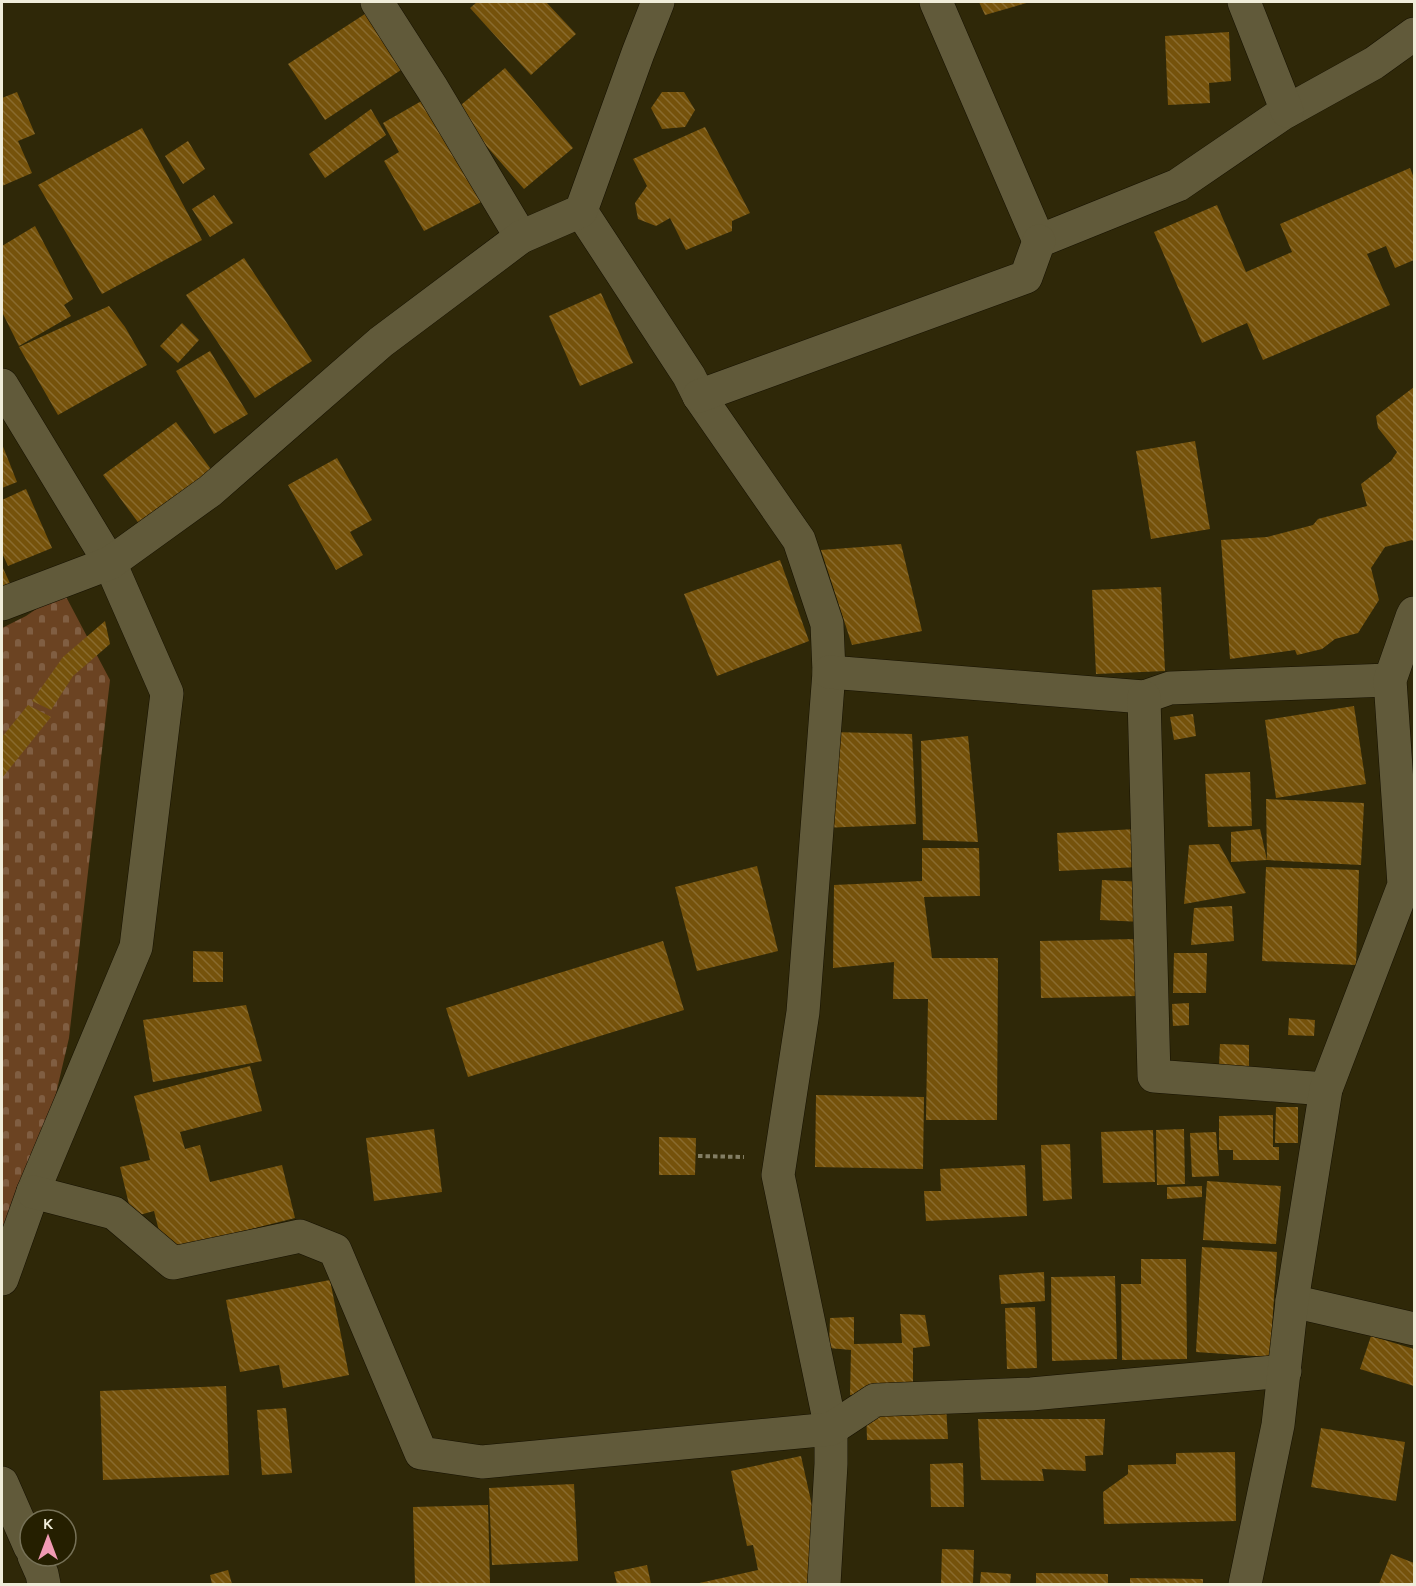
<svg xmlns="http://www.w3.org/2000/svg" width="1416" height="1586" font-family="Karla,sans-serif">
  <defs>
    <pattern id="cemetery-stones" width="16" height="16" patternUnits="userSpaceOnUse" patternTransform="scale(1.5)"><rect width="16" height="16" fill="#6b4322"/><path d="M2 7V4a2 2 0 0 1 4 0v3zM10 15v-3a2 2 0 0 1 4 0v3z" fill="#805e42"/></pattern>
    <pattern id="building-back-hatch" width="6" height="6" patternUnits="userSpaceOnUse" patternTransform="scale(1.5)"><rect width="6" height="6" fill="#75520b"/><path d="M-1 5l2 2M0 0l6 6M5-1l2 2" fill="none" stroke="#896b2e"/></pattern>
  </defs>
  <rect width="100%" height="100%" fill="#2f2808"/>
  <path fill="url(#cemetery-stones)" d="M 63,591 L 110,680 L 69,1038 L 33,1192 L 2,1259 L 2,628 L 26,616 Z"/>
  <g fill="url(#building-back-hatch)">
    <path d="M 477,2 L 546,2 L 576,34 L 531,75 L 470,8 Z"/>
    <path d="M 979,2 L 1030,2 L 985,15 Z"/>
    <path d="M 368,12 L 404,68 L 325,120 L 288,64 Z"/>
    <path d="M 1229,32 L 1231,81 L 1209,83 L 1210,103 L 1168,105 L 1165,36 Z"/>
    <path d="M 505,68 L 573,148 L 524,189 L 455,110 Z"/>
    <path d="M 17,92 L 35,134 L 18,141 L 32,173 L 2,186 L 2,98 Z"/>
    <path d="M 662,92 L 684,92 L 695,110 L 685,127 L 662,129 L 651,108 Z"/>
    <path d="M 425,99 L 491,197 L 424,231 L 384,161 L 399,152 L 383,123 Z"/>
    <path d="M 371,109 L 386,135 L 325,178 L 309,154 Z"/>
    <path d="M 705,127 L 750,213 L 732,221 L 732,231 L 686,250 L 670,218 L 656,226 L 638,219 L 635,203 L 647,186 L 633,159 Z"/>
    <path d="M 142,128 L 202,240 L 102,294 L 38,185 Z"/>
    <path d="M 188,141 L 205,169 L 183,184 L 165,156 Z"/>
    <path d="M 1410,168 L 1414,178 L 1414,260 L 1395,268 L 1386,246 L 1367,254 L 1390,305 L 1263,360 L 1247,323 L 1202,343 L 1154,232 L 1217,205 L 1246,272 L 1292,252 L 1280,224 Z"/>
    <path d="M 214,195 L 233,223 L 210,237 L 192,209 Z"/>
    <path d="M 35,226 L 73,299 L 64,305 L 71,316 L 19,346 L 2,312 L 2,246 Z"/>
    <path d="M 244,258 L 312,361 L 255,398 L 186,295 Z"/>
    <path d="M 601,293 L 633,363 L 580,386 L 549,316 Z"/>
    <path d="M 109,306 L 125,327 L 147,365 L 58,415 L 19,347 Z"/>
    <path d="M 182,323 L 199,340 L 178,363 L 160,346 Z"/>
    <path d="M 210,351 L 248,414 L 214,434 L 176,371 Z"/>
    <path d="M 1414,387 L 1414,542 L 1412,540 L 1385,547 L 1371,568 L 1379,600 L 1358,633 L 1335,639 L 1322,649 L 1297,655 L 1295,650 L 1230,659 L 1221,540 L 1267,537 L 1313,525 L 1318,519 L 1367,506 L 1361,484 L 1391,461 L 1397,452 L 1378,428 L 1376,416 Z"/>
    <path d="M 176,422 L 213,472 L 140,525 L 103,475 Z"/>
    <path d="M 1195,441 L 1210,529 L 1151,539 L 1136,451 Z"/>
    <path d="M 2,444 L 17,482 L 2,488 Z"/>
    <path d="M 337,458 L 372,520 L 350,532 L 363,555 L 336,570 L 288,485 Z"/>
    <path d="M 26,489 L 52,548 L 8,566 L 2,553 L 2,500 Z"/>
    <path d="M 901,544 L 922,631 L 852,645 L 821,550 Z"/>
    <path d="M 780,560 L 809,641 L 717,676 L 684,594 Z"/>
    <path d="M 2,566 L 13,590 L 2,595 Z"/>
    <path d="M 1161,587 L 1165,671 L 1096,674 L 1092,590 Z"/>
    <path d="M 105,621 L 110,644 L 73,676 L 51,710 L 32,701 L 63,657 Z"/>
    <path d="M 28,705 L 51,717 L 2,778 L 2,737 Z"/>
    <path d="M 1354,706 L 1366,784 L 1276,798 L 1265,720 Z"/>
    <path d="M 1193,714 L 1196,736 L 1174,740 L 1170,717 Z"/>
    <path d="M 832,732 L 912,734 L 916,824 L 823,828 Z"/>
    <path d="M 968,736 L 978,842 L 923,840 L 921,741 Z"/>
    <path d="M 1250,772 L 1252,826 L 1208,827 L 1205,774 Z"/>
    <path d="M 1266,799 L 1364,803 L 1361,865 L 1267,860 L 1231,862 L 1231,832 L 1260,829 L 1267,860 Z"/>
    <path d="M 1137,829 L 1138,867 L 1059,871 L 1057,833 Z"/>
    <path d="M 1219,844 L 1246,893 L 1184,904 L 1189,845 Z"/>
    <path d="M 922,848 L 979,848 L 980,896 L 924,897 L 932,958 L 998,958 L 997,1120 L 926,1120 L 928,999 L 893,999 L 894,962 L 833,968 L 834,885 L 922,881 Z"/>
    <path d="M 757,866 L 778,951 L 697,971 L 675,887 Z"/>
    <path d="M 1266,867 L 1359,870 L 1356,965 L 1262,961 Z"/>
    <path d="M 1102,880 L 1145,882 L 1143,922 L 1100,920 Z"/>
    <path d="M 1232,906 L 1234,941 L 1191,945 L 1194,908 Z"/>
    <path d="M 1136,939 L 1138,996 L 1041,998 L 1040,941 Z"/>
    <path d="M 663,941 L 684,1010 L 468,1077 L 446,1008 Z"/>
    <path d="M 193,951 L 223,952 L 223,982 L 193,982 Z"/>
    <path d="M 1174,953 L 1207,953 L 1206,993 L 1173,993 Z"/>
    <path d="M 1189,1003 L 1189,1025 L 1173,1026 L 1172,1004 Z"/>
    <path d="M 246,1005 L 262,1061 L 153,1082 L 143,1020 Z"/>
    <path d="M 1289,1018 L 1315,1020 L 1314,1036 L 1288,1035 Z"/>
    <path d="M 1220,1044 L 1249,1045 L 1249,1068 L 1219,1066 Z"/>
    <path d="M 250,1066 L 262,1111 L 180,1132 L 185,1149 L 200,1145 L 210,1182 L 282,1165 L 295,1218 L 164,1251 L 154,1211 L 132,1217 L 120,1167 L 150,1160 L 134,1096 Z"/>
    <path d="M 816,1095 L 924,1097 L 923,1169 L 815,1167 Z"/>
    <path d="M 1276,1107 L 1298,1107 L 1298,1143 L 1275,1143 Z"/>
    <path d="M 1273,1115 L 1273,1147 L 1279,1147 L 1279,1160 L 1233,1160 L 1233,1150 L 1219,1150 L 1219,1116 Z"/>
    <path d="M 434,1129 L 442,1192 L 374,1201 L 366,1138 Z"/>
    <path d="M 1184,1129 L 1185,1184 L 1157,1185 L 1156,1130 Z"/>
    <path d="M 1153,1130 L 1155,1182 L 1103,1183 L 1101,1132 Z"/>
    <path d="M 1216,1132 L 1219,1176 L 1192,1177 L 1190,1133 Z"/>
    <path d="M 659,1137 L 696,1138 L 695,1175 L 659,1175 Z"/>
    <path d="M 1070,1144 L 1072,1199 L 1043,1201 L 1041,1145 Z"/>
    <path d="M 1025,1165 L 1027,1216 L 926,1221 L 924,1191 L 941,1191 L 940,1169 Z"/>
    <path d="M 1207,1181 L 1281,1186 L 1276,1244 L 1203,1240 Z"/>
    <path d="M 1202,1186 L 1202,1197 L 1167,1199 L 1167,1187 Z"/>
    <path d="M 1202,1247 L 1277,1252 L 1270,1357 L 1196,1352 Z"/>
    <path d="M 1141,1259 L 1186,1259 L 1187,1359 L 1122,1360 L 1121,1284 L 1141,1284 Z"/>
    <path d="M 1044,1272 L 1045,1301 L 1001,1304 L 999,1275 Z"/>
    <path d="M 1115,1276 L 1117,1359 L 1052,1361 L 1051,1277 Z"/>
    <path d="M 330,1280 L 349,1375 L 283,1388 L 279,1365 L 240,1372 L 226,1300 Z"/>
    <path d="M 1035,1307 L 1037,1368 L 1007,1369 L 1005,1308 Z"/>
    <path d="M 900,1314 L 925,1315 L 930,1346 L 913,1348 L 913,1393 L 850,1395 L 851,1350 L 829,1348 L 830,1318 L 854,1317 L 854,1344 L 902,1343 Z"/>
    <path d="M 1371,1336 L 1414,1349 L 1414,1386 L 1360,1369 Z"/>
    <path d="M 226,1386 L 229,1475 L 103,1480 L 100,1391 Z"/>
    <path d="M 946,1406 L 948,1439 L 867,1440 L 866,1408 Z"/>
    <path d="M 286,1408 L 292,1473 L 262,1475 L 257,1410 Z"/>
    <path d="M 978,1419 L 1105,1419 L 1103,1455 L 1085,1456 L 1086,1471 L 1042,1469 L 1044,1481 L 981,1480 Z"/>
    <path d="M 1321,1428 L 1405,1442 L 1396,1501 L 1311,1487 Z"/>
    <path d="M 1235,1452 L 1236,1521 L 1104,1524 L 1103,1492 L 1128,1474 L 1128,1465 L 1176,1464 L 1176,1453 Z"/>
    <path d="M 801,1456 L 823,1555 L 815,1584 L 695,1584 L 758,1570 L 753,1545 L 747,1546 L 731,1471 Z"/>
    <path d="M 963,1463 L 964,1507 L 931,1507 L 930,1464 Z"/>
    <path d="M 574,1484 L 578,1561 L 492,1565 L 489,1488 Z"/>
    <path d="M 488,1505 L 490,1584 L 415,1584 L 413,1507 Z"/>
    <path d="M 942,1549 L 974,1550 L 973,1584 L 941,1584 Z"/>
    <path d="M 1391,1554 L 1414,1563 L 1414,1584 L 1379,1584 Z"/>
    <path d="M 647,1565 L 651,1584 L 617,1584 L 614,1572 Z"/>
    <path d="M 228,1570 L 232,1584 L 212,1584 L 210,1575 Z"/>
    <path d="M 981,1572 L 1011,1574 L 1010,1584 L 980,1584 Z"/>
    <path d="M 1036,1573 L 1108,1574 L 1108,1584 L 1036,1584 Z"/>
    <path d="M 1130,1578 L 1203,1579 L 1203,1584 L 1130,1584 Z"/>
  </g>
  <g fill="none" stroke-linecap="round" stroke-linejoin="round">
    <g stroke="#161100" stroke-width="34">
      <g id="minor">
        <path d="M 377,2 L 432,88 L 521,237"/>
        <path d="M 936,2 L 1039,241 L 1178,185 L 1282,114 L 1374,63 L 1414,34"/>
        <path d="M 1244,2 L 1287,111"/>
        <path d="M 581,211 L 689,376 L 699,396 L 799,540 L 827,624 L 829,672 L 803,1012 L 778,1175 L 831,1429 L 831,1464 L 824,1584"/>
        <path d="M 2,385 L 110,563 L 167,693 L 136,947 L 33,1192 L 2,1279"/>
        <path d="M 699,396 L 1026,277 L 1039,241"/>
        <path d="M 2,604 L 110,563 L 210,491 L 381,342 L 521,237 L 581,211 L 638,53 L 658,2"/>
        <path d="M 829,672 L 1144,697 L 1170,688 L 1390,680"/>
        <path d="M 1144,697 L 1154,1076 L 1326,1089"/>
        <path d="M 33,1192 L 114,1213 L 173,1263 L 300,1236 L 335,1250 L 421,1453 L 482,1462 L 831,1429 L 875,1400 L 1031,1394 L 1285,1371"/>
        <path d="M 1292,1301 L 1414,1329"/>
        <path d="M 1245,1584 L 1278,1425 L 1292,1301 L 1326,1089 L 1404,885 L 1390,680 L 1412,617 L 1414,613"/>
      </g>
    </g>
    <g stroke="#161100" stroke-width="34">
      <g id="tertiary">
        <path d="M 2,1483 L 30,1547"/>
        <path d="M 34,1556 L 42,1574 L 44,1584"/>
      </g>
    </g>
    <path stroke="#837e64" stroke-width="4" stroke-dasharray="4.5 3" stroke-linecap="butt" d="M 698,1156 L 744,1157"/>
    <use href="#minor" stroke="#615a3a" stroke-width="33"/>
    <use href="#tertiary" stroke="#615a3a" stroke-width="33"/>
  </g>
  <rect width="1416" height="1586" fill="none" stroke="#f0edda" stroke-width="6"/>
  <g transform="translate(48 1538)"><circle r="28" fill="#251f00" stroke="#767157" stroke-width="1.5"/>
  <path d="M0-4.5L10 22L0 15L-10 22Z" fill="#f19ab3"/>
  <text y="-9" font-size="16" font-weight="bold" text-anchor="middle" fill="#f0edda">K</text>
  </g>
</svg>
